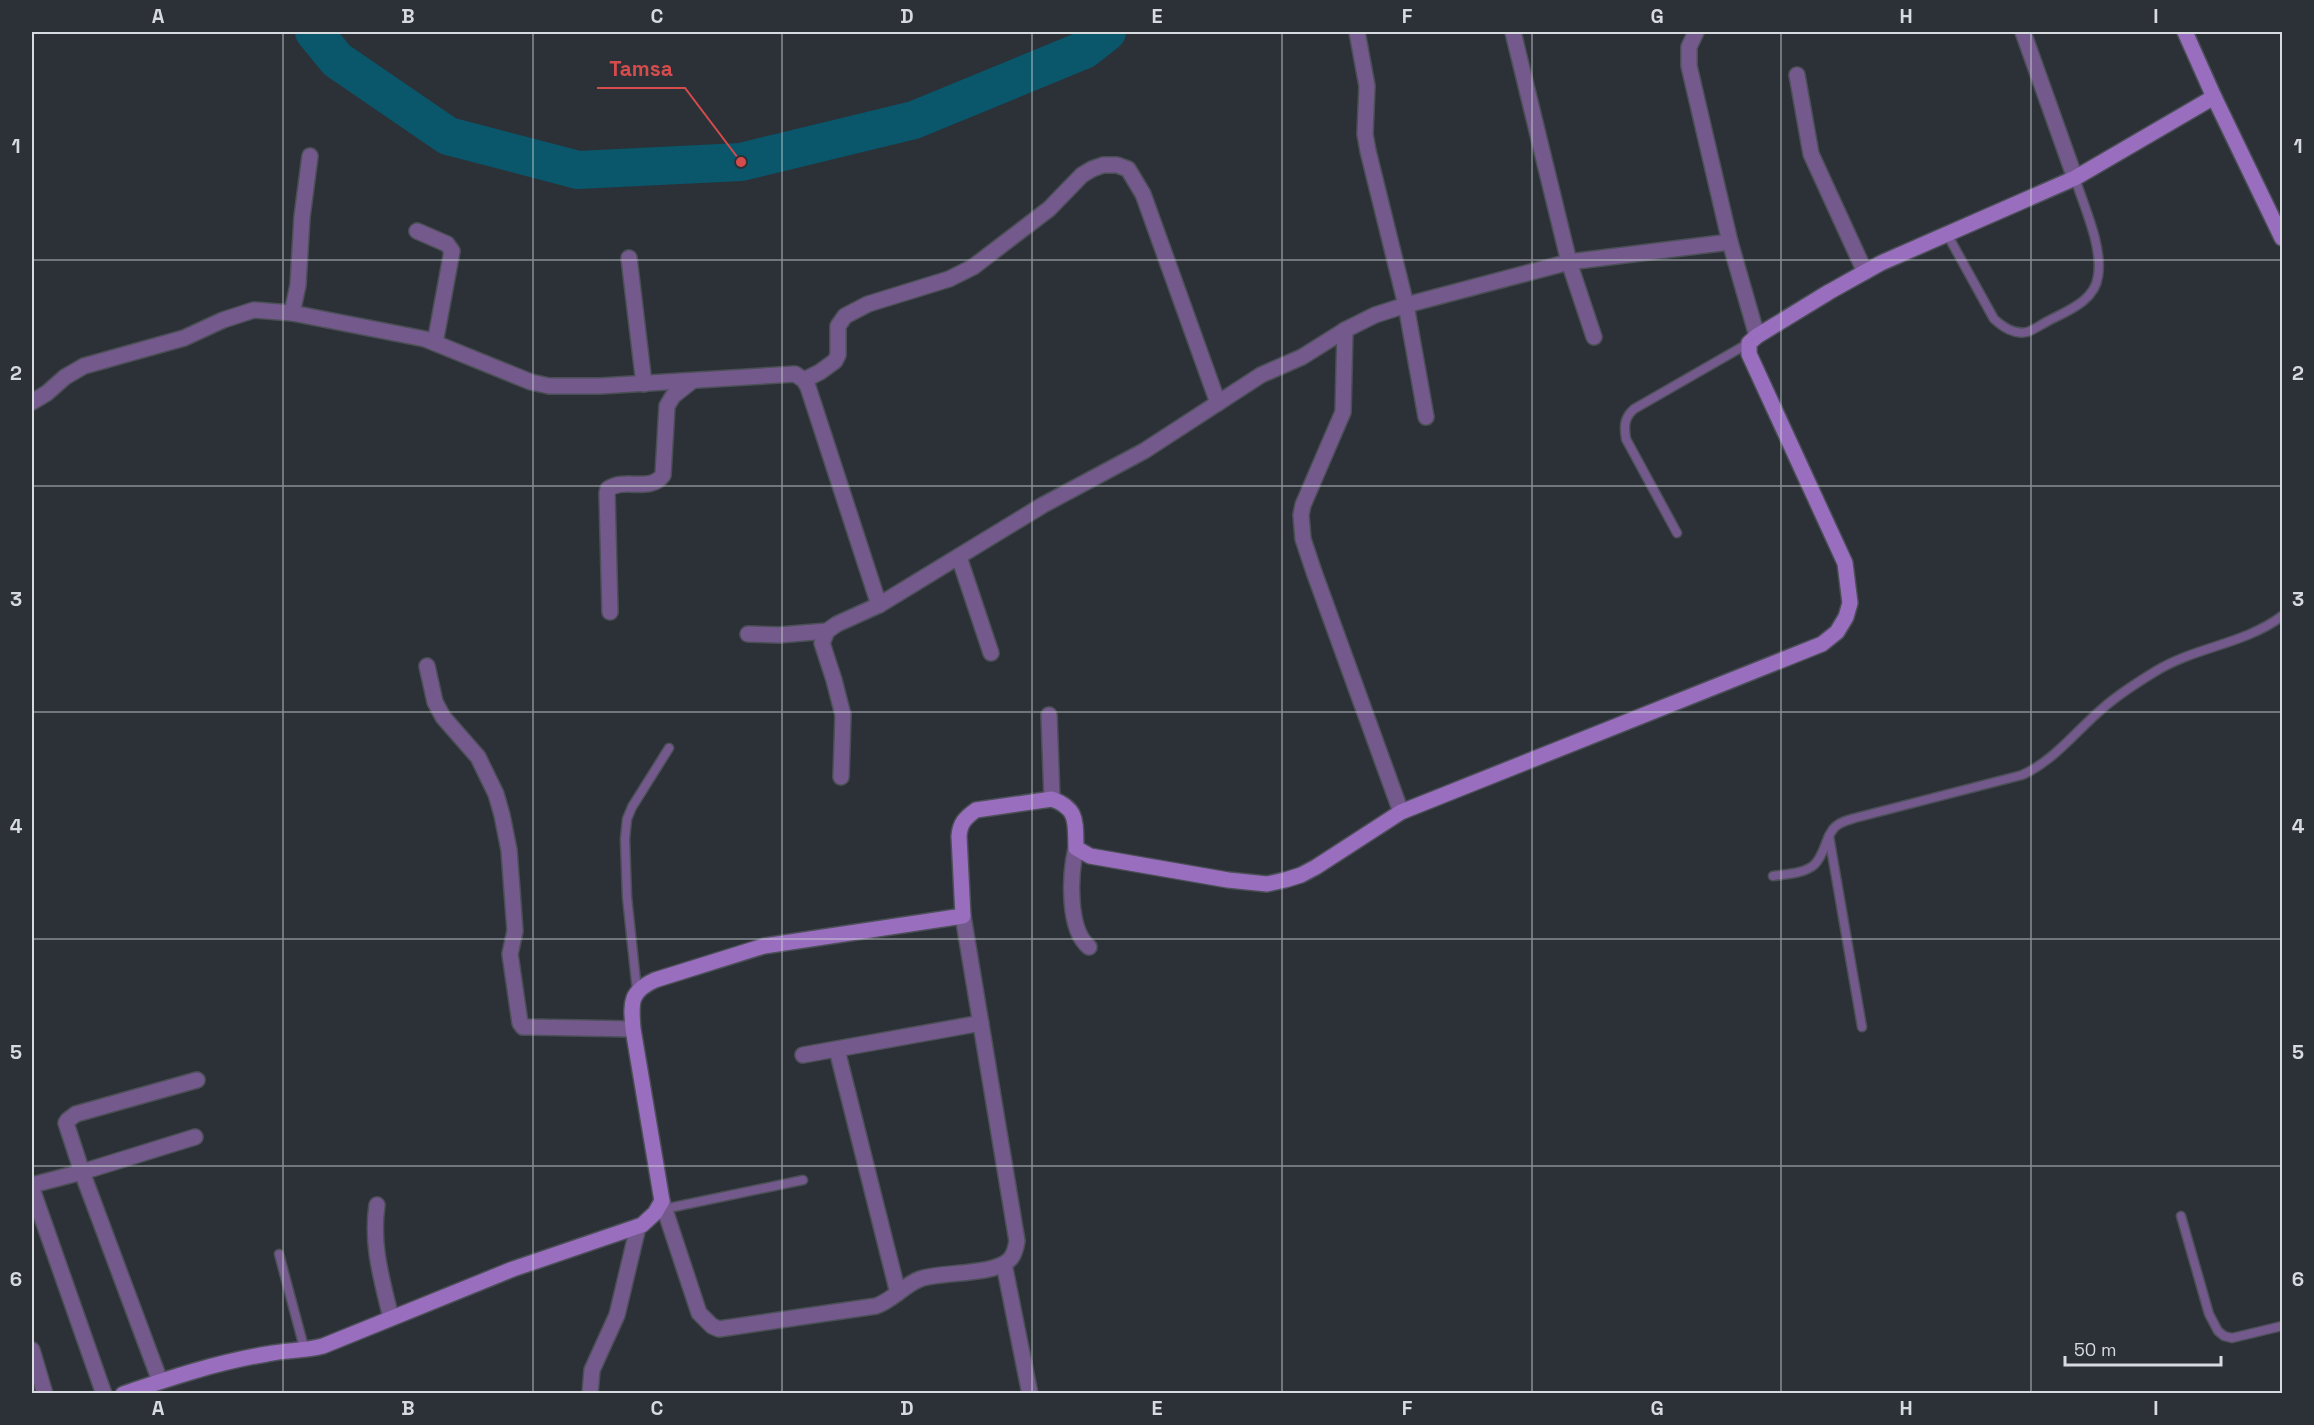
<svg xmlns="http://www.w3.org/2000/svg" width="2314" height="1425" font-family="'Space Grotesk',sans-serif">
  <rect width="100%" height="100%" fill="#2c3138"/>
  <g fill="none" stroke-linecap="round" stroke-linejoin="round">
    <path stroke="#0a566b" stroke-width="38" d="M 314,32 L 337,60 L 448,136 L 578,170 L 741,162 L 914,120 L 1084,50 L 1107,32"/>
    <g stroke="#4b4f56" stroke-width="11">
      <g id="lane">
        <path d="M 1947,234 L 1994,319 C 2003,327 2014,335 2027,332 C 2034,330 2042,324 2048,321 C 2067,311 2095,301 2098,276 C 2103,247 2084,207 2075,178"/>
        <path d="M 1677,533 L 1626,439 C 1624,426 1624,418 1634,409 L 1749,343"/>
        <path d="M 1829,836 L 1862,1027"/>
        <path d="M 1773,876 C 1786,874 1803,874 1814,865 C 1825,855 1825,838 1834,828 C 1839,822 1848,820 1855,818 L 2022,775 C 2055,760 2076,731 2103,708 C 2119,694 2138,682 2156,671 C 2195,647 2245,644 2282,616"/>
        <path d="M 637,991 L 627,897 L 625,839 L 627,819 L 632,807 L 669,748"/>
        <path d="M 664,1209 L 803,1180"/>
        <path d="M 2181,1216 L 2209,1314 L 2218,1331 L 2224,1336 L 2232,1338 L 2282,1326"/>
        <path d="M 279,1254 L 305,1351"/>
      </g>
    </g>
    <g stroke="#4b4f56" stroke-width="18">
      <g id="street">
        <path d="M 1357,32 L 1367,86 L 1365,134 L 1368,151 L 1406,305 L 1426,417"/>
        <path d="M 1513,32 L 1569,262 L 1594,337"/>
        <path d="M 1696,32 L 1689,47 L 1689,66 L 1730,242 L 1757,336"/>
        <path d="M 2023,32 L 2075,178"/>
        <path d="M 1797,75 L 1811,154 L 1865,272"/>
        <path d="M 417,231 L 447,244 L 452,251 L 435,343"/>
        <path d="M 629,258 L 644,384"/>
        <path d="M 292,313 L 298,285 L 302,217 L 310,156"/>
        <path d="M 1345,330 L 1343,412 L 1303,505 L 1301,515 L 1303,539 L 1314,572 L 1401,812"/>
        <path d="M 804,380 L 820,372 L 835,361 L 838,355 L 838,326 L 845,316 L 868,304 L 949,279 L 973,267 L 1049,209 L 1082,175 L 1092,169 L 1103,165 L 1117,165 L 1128,169 L 1143,194 L 1218,403"/>
        <path d="M 32,402 L 47,393 L 65,377 L 84,366 L 184,338 L 223,320 L 254,310 L 292,313 L 425,339 L 531,382 L 549,386 L 600,386 L 795,374 L 804,380 L 808,387 L 879,605"/>
        <path d="M 959,557 L 991,653"/>
        <path d="M 610,612 L 607,493 L 608,489 C 625,477 650,493 663,475 L 667,406 L 673,396 L 692,381"/>
        <path d="M 748,634 L 779,635 L 827,631"/>
        <path d="M 427,666 L 435,702 L 443,717 L 478,757 L 496,794 L 502,815 L 509,850 L 515,931 L 510,954 L 520,1023 L 523,1027 L 528,1027 L 633,1029"/>
        <path d="M 1049,715 L 1052,799"/>
        <path d="M 841,777 L 843,715 L 834,680 L 822,643 L 827,631 L 837,624 L 879,605 L 1043,505 L 1144,451 L 1261,375 L 1302,357 L 1345,330 L 1375,315 L 1406,305 L 1569,262 L 1730,242"/>
        <path d="M 1076,848 C 1070,874 1067,929 1089,947"/>
        <path d="M 837,1050 L 898,1293"/>
        <path d="M 803,1055 L 981,1023"/>
        <path d="M 32,1185 L 82,1172 L 195,1137"/>
        <path d="M 32,1189 L 104,1394"/>
        <path d="M 662,1201 L 699,1313 L 712,1326 L 719,1329 L 876,1306 C 893,1300 904,1285 920,1279 C 942,1271 997,1276 1011,1258 C 1015,1253 1016,1247 1017,1241 L 963,916"/>
        <path d="M 377,1205 C 371,1245 382,1280 391,1318"/>
        <path d="M 1004,1264 L 1030,1394"/>
        <path d="M 32,1350 L 45,1394"/>
        <path d="M 160,1381 L 82,1172 L 66,1123 L 68,1120 L 76,1114 L 197,1080"/>
        <path d="M 590,1394 L 592,1370 L 617,1315 L 638,1227"/>
      </g>
    </g>
    <g stroke="#4b4f56" stroke-width="18">
      <g id="secondary">
        <path d="M 2185,32 L 2214,97 L 2282,238"/>
        <path d="M 123,1394 C 170,1378 218,1362 267,1354 C 286,1350 304,1351 323,1346 L 513,1269 L 642,1225 L 655,1213 L 662,1201 L 633,1029 C 631,1003 629,992 655,980 L 764,946 L 963,916 L 959,836 C 960,823 965,818 976,810 L 1052,799 C 1079,809 1075,823 1076,848 L 1090,856 L 1228,880 L 1267,884 L 1285,880 L 1301,875 L 1316,867 L 1401,812 L 1822,644 L 1837,632 L 1846,617 L 1850,603 L 1845,563 L 1749,354 L 1749,343 L 1757,336 L 1829,292 L 1881,263 L 2075,178 L 2214,97"/>
      </g>
    </g>
    <use href="#lane" stroke="#74598c" stroke-width="8"/>
    <use href="#street" stroke="#74598c" stroke-width="15"/>
    <use href="#secondary" stroke="#996ebf" stroke-width="15"/>
  </g>
  <path fill="none" stroke="#d7dadf" stroke-width="1.5" stroke-opacity="0.55" d="M 283,32 L 283,1394M 533,32 L 533,1394M 782,32 L 782,1394M 1032,32 L 1032,1394M 1282,32 L 1282,1394M 1532,32 L 1532,1394M 1781,32 L 1781,1394M 2031,32 L 2031,1394M 32,260 L 2282,260M 32,486 L 2282,486M 32,712 L 2282,712M 32,939 L 2282,939M 32,1166 L 2282,1166"/>
  <path fill="none" stroke="#d64c4d" stroke-width="2" d="M741 162L685 88H597"/>
  <circle fill="#d64c4d" stroke="#2c3138" stroke-width="2" cx="741" cy="162" r="6"/>
  <g font-size="21" text-anchor="middle" font-weight="bold" fill="#d64c4d" stroke="#2c3138" stroke-width="4.5" stroke-linejoin="round" paint-order="stroke">
    <text x="641" y="76">Tamsa</text>
  </g>
  <rect width="2314" height="1425" fill="none" stroke="#2c3138" stroke-width="66"/>
  <path d="M2065 1356v9h156v-9" fill="none" stroke="#d7dadf" stroke-width="3"/>
  <text x="2074" y="1356" font-size="18" fill="#d7dadf" stroke="#2c3138" stroke-width="4.5" paint-order="stroke">50 m</text>
  <rect x="33" y="33" width="2248" height="1359" fill="none" stroke="#d7dadf" stroke-width="2"/>
  <g font-size="20" text-anchor="middle" font-weight="bold" fill="#d7dadf">
    <text x="158" y="23">A</text>
    <text x="408" y="23">B</text>
    <text x="657" y="23">C</text>
    <text x="907" y="23">D</text>
    <text x="1157" y="23">E</text>
    <text x="1407" y="23">F</text>
    <text x="1657" y="23">G</text>
    <text x="1906" y="23">H</text>
    <text x="2156" y="23">I</text>
    <text x="16" y="153">1</text>
    <text x="2298" y="153">1</text>
    <text x="16" y="380">2</text>
    <text x="2298" y="380">2</text>
    <text x="16" y="606">3</text>
    <text x="2298" y="606">3</text>
    <text x="16" y="833">4</text>
    <text x="2298" y="833">4</text>
    <text x="16" y="1059">5</text>
    <text x="2298" y="1059">5</text>
    <text x="16" y="1286">6</text>
    <text x="2298" y="1286">6</text>
    <text x="158" y="1415">A</text>
    <text x="408" y="1415">B</text>
    <text x="657" y="1415">C</text>
    <text x="907" y="1415">D</text>
    <text x="1157" y="1415">E</text>
    <text x="1407" y="1415">F</text>
    <text x="1657" y="1415">G</text>
    <text x="1906" y="1415">H</text>
    <text x="2156" y="1415">I</text>
  </g>
</svg>
